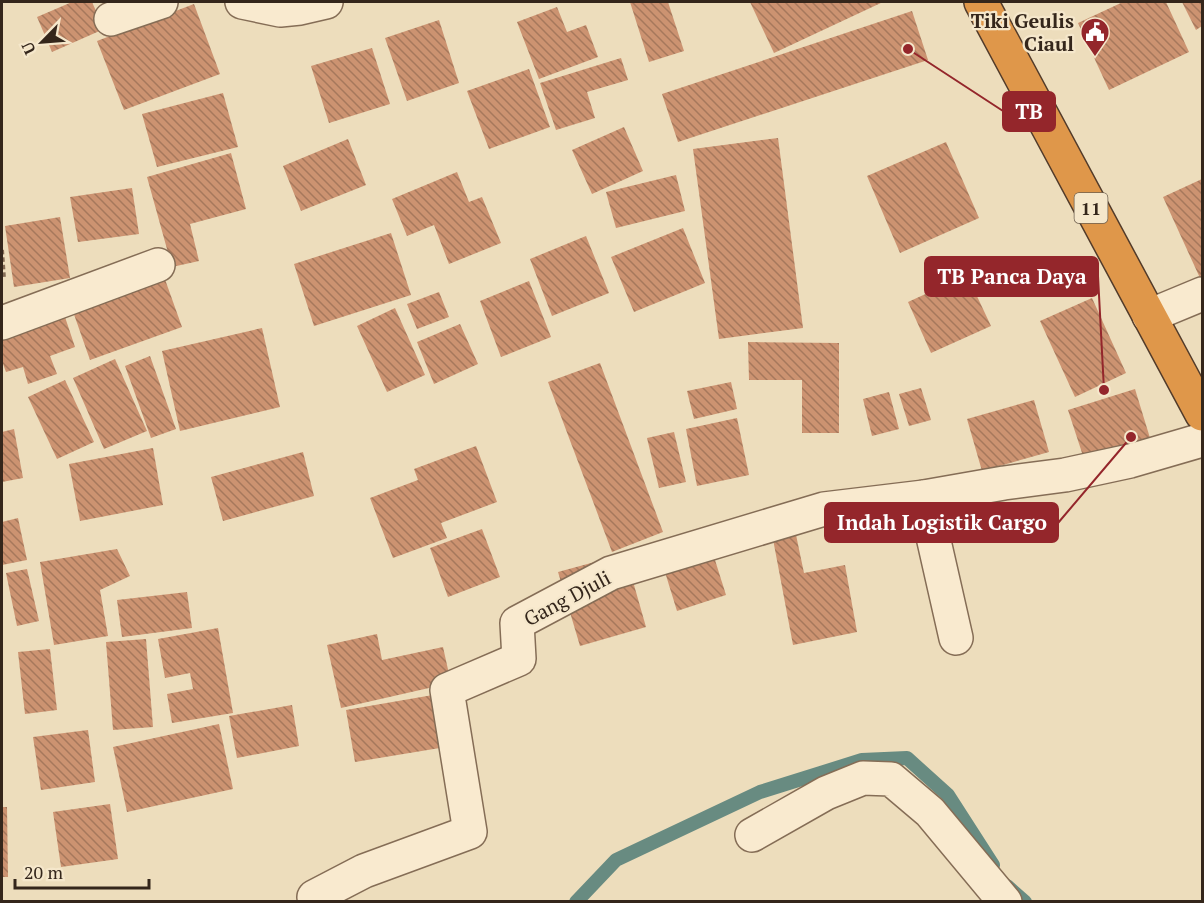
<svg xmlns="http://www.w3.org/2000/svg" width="1204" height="903" font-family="'PT Serif',serif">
  <defs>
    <pattern id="building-back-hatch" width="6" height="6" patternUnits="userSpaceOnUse" patternTransform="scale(1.5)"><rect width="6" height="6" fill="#cc9371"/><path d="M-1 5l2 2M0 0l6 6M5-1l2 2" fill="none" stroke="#a6785c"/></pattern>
  </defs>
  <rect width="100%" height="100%" fill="#edddbc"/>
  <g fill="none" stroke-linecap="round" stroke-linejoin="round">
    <g stroke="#688b81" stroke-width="14">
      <path d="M 1007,886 L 1025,902"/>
      <path d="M 576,902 L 616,860 L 760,792 L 862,760 L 907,758 L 948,795 L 993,865"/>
    </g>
  </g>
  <g fill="url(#building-back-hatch)">
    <path d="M 72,2 L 92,2 L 104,29 L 52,52 L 37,17 Z"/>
    <path d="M 630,2 L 668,2 L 684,51 L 649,62 Z"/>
    <path d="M 750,2 L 883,2 L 774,53 Z"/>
    <path d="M 1123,2 L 1166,2 L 1189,52 L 1109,90 L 1078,23 Z"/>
    <path d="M 1182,2 L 1202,2 L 1202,26 L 1196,30 Z"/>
    <path d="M 194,4 L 220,74 L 124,110 L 97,41 Z"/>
    <path d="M 557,7 L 567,32 L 586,25 L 598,57 L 539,79 L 517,22 Z"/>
    <path d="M 912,11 L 928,60 L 678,142 L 662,94 Z"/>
    <path d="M 439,20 L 459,83 L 407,101 L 385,38 Z"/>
    <path d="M 372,48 L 390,104 L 329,123 L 311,66 Z"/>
    <path d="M 621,58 L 628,80 L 587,92 L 595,118 L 556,130 L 540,83 Z"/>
    <path d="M 529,69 L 550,127 L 489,149 L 467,91 Z"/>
    <path d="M 223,93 L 238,147 L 157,167 L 142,114 Z"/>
    <path d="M 624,127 L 643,171 L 592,194 L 572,150 Z"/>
    <path d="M 778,138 L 803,328 L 719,339 L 693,149 Z"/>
    <path d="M 348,139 L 366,185 L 301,211 L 283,166 Z"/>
    <path d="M 946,142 L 979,218 L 900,253 L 867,176 Z"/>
    <path d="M 231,153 L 246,209 L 190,224 L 199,261 L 172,267 L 147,177 Z"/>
    <path d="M 457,172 L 469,202 L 482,197 L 501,243 L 449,264 L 434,225 L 407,236 L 392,199 Z"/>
    <path d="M 676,175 L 685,211 L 616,228 L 606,192 Z"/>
    <path d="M 1202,179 L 1202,277 L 1200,278 L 1163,197 Z"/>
    <path d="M 132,188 L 139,234 L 78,242 L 70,197 Z"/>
    <path d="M 60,217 L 70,278 L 14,287 L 5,226 Z"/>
    <path d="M 683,228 L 705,283 L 634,312 L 611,257 Z"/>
    <path d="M 391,233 L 411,295 L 314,326 L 294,264 Z"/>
    <path d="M 586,236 L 609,293 L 552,316 L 530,259 Z"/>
    <path d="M 162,271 L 182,327 L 90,360 L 70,303 Z"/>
    <path d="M 967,275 L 991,326 L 931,353 L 908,302 Z"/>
    <path d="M 529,281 L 551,337 L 501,357 L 480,301 Z"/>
    <path d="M 439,292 L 449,317 L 417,329 L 407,304 Z"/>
    <path d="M 1092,298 L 1126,373 L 1075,397 L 1040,321 Z"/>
    <path d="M 62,308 L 75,347 L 50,356 L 57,374 L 28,384 L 23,367 L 6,372 L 2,361 L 2,328 Z"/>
    <path d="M 395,308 L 425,375 L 387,392 L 357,326 Z"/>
    <path d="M 460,324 L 478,364 L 434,384 L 417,342 Z"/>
    <path d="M 262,328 L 280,407 L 180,431 L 162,351 Z"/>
    <path d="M 748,342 L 839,343 L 839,433 L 802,433 L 802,380 L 749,380 Z"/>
    <path d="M 150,356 L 176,429 L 151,438 L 125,366 Z"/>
    <path d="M 115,359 L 147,431 L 104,449 L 73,378 Z"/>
    <path d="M 600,363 L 663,532 L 612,552 L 548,382 Z"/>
    <path d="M 65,380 L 94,442 L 57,459 L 28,397 Z"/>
    <path d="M 731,382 L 737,409 L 694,419 L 687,391 Z"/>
    <path d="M 921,388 L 931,420 L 909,426 L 899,394 Z"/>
    <path d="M 1135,389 L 1150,438 L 1084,459 L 1068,410 Z"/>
    <path d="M 889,392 L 899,429 L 872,436 L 863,399 Z"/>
    <path d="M 1034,400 L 1049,452 L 982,471 L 967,419 Z"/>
    <path d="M 737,418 L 749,475 L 697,486 L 686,429 Z"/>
    <path d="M 14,429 L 23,478 L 2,482 L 2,432 Z"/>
    <path d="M 674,432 L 686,482 L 659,488 L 647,438 Z"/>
    <path d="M 476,446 L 497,502 L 441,523 L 447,538 L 393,558 L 370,498 L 418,480 L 414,469 Z"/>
    <path d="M 153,448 L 163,505 L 80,521 L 69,464 Z"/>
    <path d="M 303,452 L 314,496 L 223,521 L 211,477 Z"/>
    <path d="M 18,518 L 27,560 L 2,565 L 2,522 Z"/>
    <path d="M 482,529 L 500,577 L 448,597 L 430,548 Z"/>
    <path d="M 795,530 L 804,573 L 845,565 L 857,632 L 793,645 L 772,534 Z"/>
    <path d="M 709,541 L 726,595 L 677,611 L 660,556 Z"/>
    <path d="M 117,549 L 130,576 L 100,590 L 108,636 L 54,645 L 40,562 Z"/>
    <path d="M 602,560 L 632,578 L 646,627 L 580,646 L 558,572 Z"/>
    <path d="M 27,569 L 39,621 L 17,626 L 6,573 Z"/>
    <path d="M 187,592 L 192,628 L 122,637 L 117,600 Z"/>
    <path d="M 218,628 L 233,713 L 172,723 L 167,694 L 193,689 L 190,673 L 165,678 L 158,639 Z"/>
    <path d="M 377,634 L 382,660 L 443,647 L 451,683 L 341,708 L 327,645 Z"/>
    <path d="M 146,639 L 153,727 L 113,730 L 106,642 Z"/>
    <path d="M 50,649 L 57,710 L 25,714 L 18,652 Z"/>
    <path d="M 456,691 L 464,744 L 355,762 L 346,710 Z"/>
    <path d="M 292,705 L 299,746 L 237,758 L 229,716 Z"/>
    <path d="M 219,724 L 233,789 L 127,812 L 113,747 Z"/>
    <path d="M 88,730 L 95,782 L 41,790 L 33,737 Z"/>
    <path d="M 110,804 L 118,859 L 61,867 L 53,812 Z"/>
    <path d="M 2,807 L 7,807 L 8,877 L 2,877 Z"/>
  </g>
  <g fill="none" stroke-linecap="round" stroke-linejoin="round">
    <g stroke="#856d56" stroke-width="36">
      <g id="street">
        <path d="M 242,2 L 280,10 L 300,8 L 326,2"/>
        <path d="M 111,19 L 161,2"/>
        <path d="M 1149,316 L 1202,294"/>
        <path d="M 2,323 L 158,265"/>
        <path d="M 924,497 L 956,638"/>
        <path d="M 752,835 L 826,793 L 863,778 L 891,779 L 930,812 L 1005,902"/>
        <path d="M 314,897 L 364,871 L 470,832 L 447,690 L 519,659 L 517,623 L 611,573 L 824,509 L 924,497 L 1004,483 L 1065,475 L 1130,461 L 1202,440"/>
      </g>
    </g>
    <g stroke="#523b2a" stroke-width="36">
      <path id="highway" d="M 981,2 L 1202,414"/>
    </g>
    <path stroke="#856d56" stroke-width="4" stroke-dasharray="4.5 3" stroke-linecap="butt" d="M 2,250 L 4,279"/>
    <use href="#street" stroke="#f9eacf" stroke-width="33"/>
    <use href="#highway" stroke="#df974a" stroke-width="33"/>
  </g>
  <defs>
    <g id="civic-pin" transform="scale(1.5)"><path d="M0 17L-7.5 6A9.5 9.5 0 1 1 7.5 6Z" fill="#94262b" stroke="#f5e7cb"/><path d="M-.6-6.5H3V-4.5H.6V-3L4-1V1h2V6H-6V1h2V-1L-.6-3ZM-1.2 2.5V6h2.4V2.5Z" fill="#fff"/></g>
  </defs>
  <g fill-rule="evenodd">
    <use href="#civic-pin" x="1095" y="32"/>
  </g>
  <g text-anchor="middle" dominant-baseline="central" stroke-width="4.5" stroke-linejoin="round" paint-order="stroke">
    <rect fill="#f5e7cb" stroke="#6e6050" stroke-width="1.5" x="1074.5" y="193" width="33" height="30" rx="4.5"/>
    <g font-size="18" font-weight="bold" fill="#34261b">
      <text x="1091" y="208">11</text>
    </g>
    <g font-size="20" font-weight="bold" fill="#34261b" stroke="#f5e7cb" text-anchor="end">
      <text x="1074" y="20">Tiki Geulis<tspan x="1074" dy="23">Ciaul</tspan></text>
    </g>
    <g font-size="20" fill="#34261b" stroke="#f5e7cb">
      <text transform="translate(567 598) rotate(-28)">Gang Djuli</text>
    </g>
  </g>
  <path fill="none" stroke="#94262b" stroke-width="2" d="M908 49L1003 111M1104 390L1098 276M1131 437L1058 523"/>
  <g fill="#94262b" stroke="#f5e7cb" stroke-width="2">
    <circle cx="908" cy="49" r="6"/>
    <circle cx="1104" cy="390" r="6"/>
    <circle cx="1131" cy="437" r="6"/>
  </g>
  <g fill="#94262b" stroke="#94262b" stroke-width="2">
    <rect x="1003" y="92" width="52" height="39" rx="6"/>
    <rect x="925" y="257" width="173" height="39" rx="6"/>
    <rect x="825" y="503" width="233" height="39" rx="6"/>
  </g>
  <g font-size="21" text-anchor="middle" font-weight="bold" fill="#fff">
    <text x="1029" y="119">TB</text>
    <text x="1012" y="284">TB Panca Daya</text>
    <text x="942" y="530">Indah Logistik Cargo</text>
  </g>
  <rect width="1204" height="903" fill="none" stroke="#34261b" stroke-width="6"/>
  <g transform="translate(42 42) rotate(245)" stroke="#f5e7cb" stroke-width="4.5" paint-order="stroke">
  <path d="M0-4.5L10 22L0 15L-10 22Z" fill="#34261b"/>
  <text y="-9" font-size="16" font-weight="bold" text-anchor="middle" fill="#34261b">U</text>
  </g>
  <path d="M15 879v9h134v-9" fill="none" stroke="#34261b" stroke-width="3"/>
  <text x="24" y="879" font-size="18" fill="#34261b" stroke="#f5e7cb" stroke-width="4.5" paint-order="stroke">20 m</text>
</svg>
